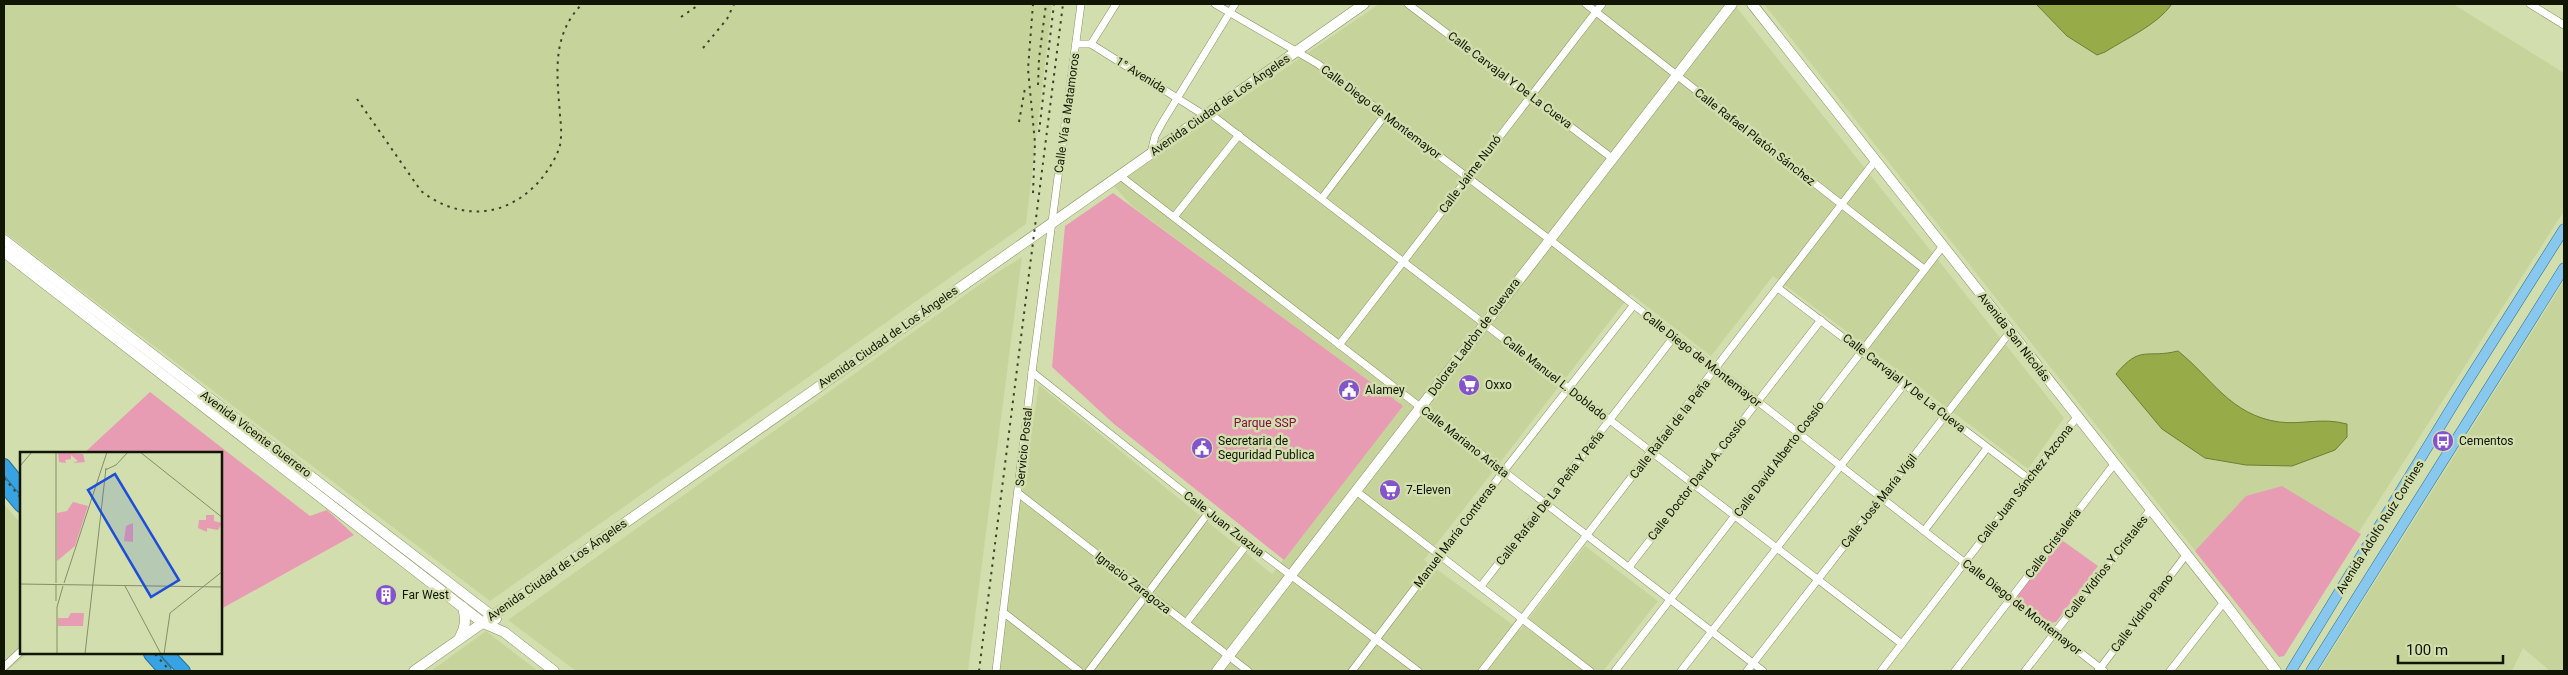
<svg xmlns="http://www.w3.org/2000/svg" width="2568" height="675" font-family="Roboto,sans-serif">
  <rect width="100%" height="100%" fill="#d2dead"/>
  <g fill="#c6d49b">
    <path d="M 4,4 L 1052,4 L 1026,224 L 490,601 L 4,232 Z"/>
    <path d="M 1379,4 L 1734,4 L 2064,418 L 2028,469 L 1773,276 L 1711,356 L 1631,294 L 1424,560 L 1520,630 L 1585,546 L 1658,601 L 1603,671 L 994,671 L 1039,385 L 1272,574 L 1402,406 L 1132,206 L 1114,186 Z"/>
    <path d="M 1764,4 L 2453,4 L 2564,73 L 2564,211 L 2279,657 Z"/>
    <path d="M 1022,257 L 968,671 L 576,671 L 508,620 L 989,278 Z"/>
    <path d="M 2564,281 L 2564,671 L 2550,671 L 2523,648 L 2512,671 L 2319,671 Z"/>
    <path d="M 4,504 L 21,524 L 21,654 L 27,654 L 7,671 L 4,671 Z"/>
    <path d="M 486,631 L 538,671 L 431,671 Z"/>
  </g>
  <g fill="#e89cb4">
    <path d="M 1113,193 L 1403,406 L 1284,560 L 1114,424 L 1052,367 L 1065,226 Z"/>
    <path d="M 150,392 L 310,516 L 327,510 L 354,535 L 221,609 L 221,454 L 83,454 Z"/>
    <path d="M 2282,486 L 2361,534 L 2284,656 L 2279,657 L 2195,551 L 2246,496 Z"/>
    <path d="M 2059,538 L 2098,566 L 2056,622 L 2050,623 L 2018,599 L 2018,593 Z"/>
  </g>
  <g fill="#97ab49" stroke="#6f7e34">
    <path d="M 2036,4 L 2172,4 C 2157,25 2127,38 2105,52 L 2097,55 L 2067,36 Z"/>
    <path d="M 2178,351 C 2212,378 2230,415 2279,422 C 2303,425 2321,417 2347,424 L 2347,437 L 2335,450 L 2292,466 L 2246,465 L 2205,458 L 2162,429 L 2116,374 C 2141,344 2146,359 2178,351 Z"/>
  </g>
  <g fill="none" stroke-linecap="round" stroke-linejoin="round">
    <g stroke="#879263" stroke-width="8">
      <g id="street">
        <path d="M 1215,4 L 1318,64 L 1549,239 L 2104,671"/>
        <path d="M 1408,4 L 1612,158"/>
        <path d="M 1586,4 L 1924,269"/>
        <path d="M 2530,4 L 2564,25"/>
        <path d="M 1076,44 L 1091,44 L 1204,115"/>
        <path d="M 1091,44 L 1116,4"/>
        <path d="M 1208,112 L 1902,644"/>
        <path d="M 1151,153 L 1155,136 L 1162,123 L 1235,4"/>
        <path d="M 1119,175 L 1763,671"/>
        <path d="M 1322,198 L 1385,115"/>
        <path d="M 1174,217 L 1239,135"/>
        <path d="M 1778,288 L 2029,479"/>
        <path d="M 1339,345 L 1602,4"/>
        <path d="M 1032,372 L 1248,543 L 1418,671"/>
        <path d="M 1356,491 L 1590,671"/>
        <path d="M 1018,493 L 1248,671"/>
        <path d="M 1924,531 L 1987,448"/>
        <path d="M 1629,567 L 1821,320"/>
        <path d="M 1481,586 L 1673,338"/>
        <path d="M 1003,612 L 1079,671"/>
        <path d="M 1186,623 L 1248,543"/>
        <path d="M 4,667 L 21,651"/>
        <path d="M 996,671 L 1032,372 L 1081,4"/>
        <path d="M 1089,671 L 1209,512"/>
        <path d="M 1352,671 L 1503,472 L 1633,306"/>
        <path d="M 1482,671 L 1875,161"/>
        <path d="M 1615,671 L 1943,246"/>
        <path d="M 1681,671 L 1905,383"/>
        <path d="M 1747,671 L 2010,332"/>
        <path d="M 1881,671 L 2077,417"/>
        <path d="M 1955,671 L 2115,463"/>
        <path d="M 2025,671 L 2150,510"/>
        <path d="M 2098,671 L 2186,555"/>
        <path d="M 2170,671 L 2224,602"/>
      </g>
    </g>
    <g stroke="#879263" stroke-width="11">
      <g id="secondary">
        <path d="M 1752,4 L 2224,602 L 2276,671"/>
        <path d="M 4,240 L 496,619"/>
        <path d="M 4,252 L 483,623 L 504,632 L 554,671"/>
        <path d="M 460,637 C 466,627 466,619 463,607"/>
        <path d="M 414,671 L 1364,4"/>
        <path d="M 1217,671 L 1732,4"/>
      </g>
    </g>
    <g stroke="#2a7194" stroke-width="11">
      <g id="primary">
        <path d="M 2291,671 L 2464,387 L 2564,229"/>
        <path d="M 2311,671 L 2564,268"/>
      </g>
    </g>
    <g stroke="#2a7194" stroke-width="14">
      <g id="highway">
        <path d="M 4,465 L 21,486"/>
        <path d="M 4,486 L 21,506"/>
        <path d="M 150,654 L 165,671"/>
        <path d="M 168,654 L 184,671"/>
      </g>
    </g>
    <use href="#street" stroke="#fff" stroke-width="7"/>
    <use href="#secondary" stroke="#fff" stroke-width="10"/>
    <use href="#primary" stroke="#88c8ee" stroke-width="10"/>
    <use href="#highway" stroke="#38a3e2" stroke-width="12"/>
    <g stroke="#3d432b" stroke-width="2" stroke-dasharray="2.5 5" stroke-linecap="butt">
      <path d="M 681,17 L 700,4"/>
      <path d="M 703,48 L 727,19 L 734,4"/>
      <path d="M 1038,85 L 1039,59 L 1046,4"/>
      <path d="M 357,99 L 421,191 C 461,222 509,218 542,178 C 549,169 557,157 560,145 C 562,135 561,125 560,115 C 557,74 551,36 582,4"/>
      <path d="M 1019,122 L 1025,88"/>
      <path d="M 1039,132 L 1054,4"/>
      <path d="M 1033,193 L 1035,143 L 1028,69 L 1033,4"/>
      <path d="M 4,478 L 21,498"/>
      <path d="M 155,654 L 170,671"/>
      <path d="M 979,671 L 1063,4"/>
    </g>
  </g>
  <defs>
    <g id="supermarket-disc" transform="scale(1.125)"><circle r="9.5" fill="#8554cd" stroke="#d2dead"/><path d="M-6-5.5h2.5l.6 2H6L4.5 2H-2.5L-4.4-4H-6ZM-1.5 3.2a1.3 1.3 0 1 0 .1 0ZM3 3.2a1.3 1.3 0 1 0 .1 0Z" fill="#fff"/></g>
    <g id="civic-disc" transform="scale(1.125)"><circle r="9.5" fill="#8554cd" stroke="#d2dead"/><path d="M-.6-6.5H3V-4.5H.6V-3L4-1V1h2V6H-6V1h2V-1L-.6-3ZM-1.2 2.5V6h2.4V2.5Z" fill="#fff"/></g>
    <g id="bus-disc" transform="scale(1.125)"><circle r="9.5" fill="#8554cd" stroke="#d2dead"/><path d="M-5-6H5V4H4V6H2V4H-2V6H-4V4H-5ZM-3.5-4V0h7V-4ZM-3.5 1.2v1.5H-2V1.2ZM2 1.2v1.5H3.5V1.2Z" fill="#fff"/></g>
    <g id="building-disc" transform="scale(1.125)"><circle r="9.5" fill="#8554cd" stroke="#d2dead"/><path d="M-4-6H4V6H1V3H-1V6H-4ZM-2.5-4.3h1.7v1.8h-1.7ZM.8-4.3h1.7v1.8H.8ZM-2.5-1h1.7V.8h-1.7ZM.8-1h1.7V.8H.8Z" fill="#fff"/></g>
  </defs>
  <g fill-rule="evenodd">
    <use href="#supermarket-disc" x="1469" y="385"/>
    <use href="#civic-disc" x="1349" y="390"/>
    <use href="#bus-disc" x="2443" y="441"/>
    <use href="#civic-disc" x="1202" y="448"/>
    <use href="#supermarket-disc" x="1390" y="490"/>
    <use href="#building-disc" x="386" y="595"/>
  </g>
  <g text-anchor="middle" dominant-baseline="central" stroke-width="5" stroke-linejoin="round" paint-order="stroke">
    <g font-size="12" fill="#111504" stroke="#d2dead">
      <text transform="translate(1141 75) rotate(32)">1° Avenida</text>
      <text transform="translate(1510 80) rotate(37)">Calle Carvajal Y De La Cueva</text>
      <text transform="translate(1220 105) rotate(-35)">Avenida Ciudad de Los Ángeles</text>
      <text transform="translate(1381 112) rotate(37)">Calle Diego de Montemayor</text>
      <text transform="translate(1067 113) rotate(-82)">Calle Vía a Matamoros</text>
      <text transform="translate(1755 137) rotate(38)">Calle Rafael Platón Sánchez</text>
      <text transform="translate(1470 174) rotate(-53)">Calle Jaime Nunó</text>
      <text transform="translate(888 337) rotate(-35)">Avenida Ciudad de Los Ángeles</text>
      <text transform="translate(1474 337) rotate(-53)">Dolores Ladròn de Guevara</text>
      <text transform="translate(2014 337) rotate(52)">Avenida San Nicolás</text>
      <text transform="translate(1702 359) rotate(38)">Calle Diego de Montemayor</text>
      <text transform="translate(1555 378) rotate(38)">Calle Manuel L. Doblado</text>
      <text transform="translate(1904 383) rotate(38)">Calle Carvajal Y De La Cueva</text>
      <text transform="translate(1670 429) rotate(-52)">Calle Rafael de la Peña</text>
      <text transform="translate(256 434) rotate(37)">Avenida Vicente Guerrero</text>
      <text transform="translate(1465 442) rotate(38)">Calle Mariano Arista</text>
      <text transform="translate(1024 447) rotate(-84)">Servicio Postal</text>
      <text transform="translate(1779 459) rotate(-53)">Calle David Alberto Cossío</text>
      <text transform="translate(1697 479) rotate(-52)">Calle Doctor David A. Cossío</text>
      <text transform="translate(2025 484) rotate(-52)">Calle Juan Sánchez Azcona</text>
      <text transform="translate(1550 498) rotate(-52)">Calle Rafael De La Peña Y Peña</text>
      <text transform="translate(1879 501) rotate(-52)">Calle José María Vigil</text>
      <text transform="translate(1224 524) rotate(38)">Calle Juan Zuazua</text>
      <text transform="translate(2380 527) rotate(-58)">Avenida Adolfo Ruíz Cortines</text>
      <text transform="translate(1455 535) rotate(-53)">Manuel María Contreras</text>
      <text transform="translate(2053 543) rotate(-53)">Calle Cristalería</text>
      <text transform="translate(2106 567) rotate(-52)">Calle Vidrios Y Cristales</text>
      <text transform="translate(557 570) rotate(-35)">Avenida Ciudad de Los Ángeles</text>
      <text transform="translate(1133 583) rotate(38)">Ignacio Zaragoza</text>
      <text transform="translate(2022 607) rotate(38)">Calle Diego de Montemayor</text>
      <text transform="translate(2142 613) rotate(-53)">Calle Vidrio Plano</text>
    </g>
    <g font-size="12" fill="#111504" stroke="#d2dead" text-anchor="start">
      <text x="1485" y="385">Oxxo</text>
      <text x="1365" y="390">Alamey</text>
      <text x="1218" y="441">Secretaria de<tspan x="1218" dy="14">Seguridad Publica</tspan></text>
      <text x="2459" y="441">Cementos</text>
      <text x="1406" y="490">7-Eleven</text>
      <text x="402" y="595">Far West</text>
    </g>
    <g font-size="12" fill="#840c46" stroke="#d2dead">
      <text x="1265" y="423">Parque SSP</text>
    </g>
  </g>
  <g transform="translate(20 452)">
    <rect width="202" height="202" fill="#d2dead"/>
    <path d="M 38,0 L 63,2 L 65,10 L 53,11 L 58,9 L 51,3 L 51,7 L 45,8 L 46,11 L 39,10 ZM 53,50 L 68,54 L 55,94 L 37,109 L 37,61 L 47,59 ZM 186,63 L 194,63 L 194,69 L 202,71 L 198,78 L 187,76 L 187,80 L 178,76 L 179,68 L 186,68 ZM 113,71 L 113,90 L 104,89 L 106,74 ZM 51,161 L 64,161 L 63,174 L 38,174 L 38,166 L 48,166 Z" fill="#e89cb4"/>
    <path fill="none" stroke="#858e69" stroke-width="1" d="M 36,0 L 36,131M 120,0 L 203,66M 0,14 L 12,0M 85,18 L 96,13 L 108,0M 44,131 L 87,0M 0,132 L 203,135M 105,134 L 141,202M 36,149 L 36,133M 37,202 L 37,155 L 43,134M 65,202 L 86,16M 144,202 L 150,161 L 203,119"/>
    <path fill="#1d4ed8" fill-opacity="0.15" stroke="#1d4ed8" stroke-width="2.5" d="M 95,22 L 159,128 L 131,145 L 68,38 Z"/>
    <rect width="202" height="202" fill="none" stroke="#111504" stroke-width="2.5"/>
  </g>
  <rect width="2568" height="675" fill="none" stroke="#111504" stroke-width="10"/>
  <path d="M2398 655v8h105v-8" fill="none" stroke="#111504" stroke-width="2.5"/>
  <text x="2406" y="655" font-size="15" fill="#111504" stroke="#d2dead" stroke-width="4" paint-order="stroke">100 m</text>
</svg>
